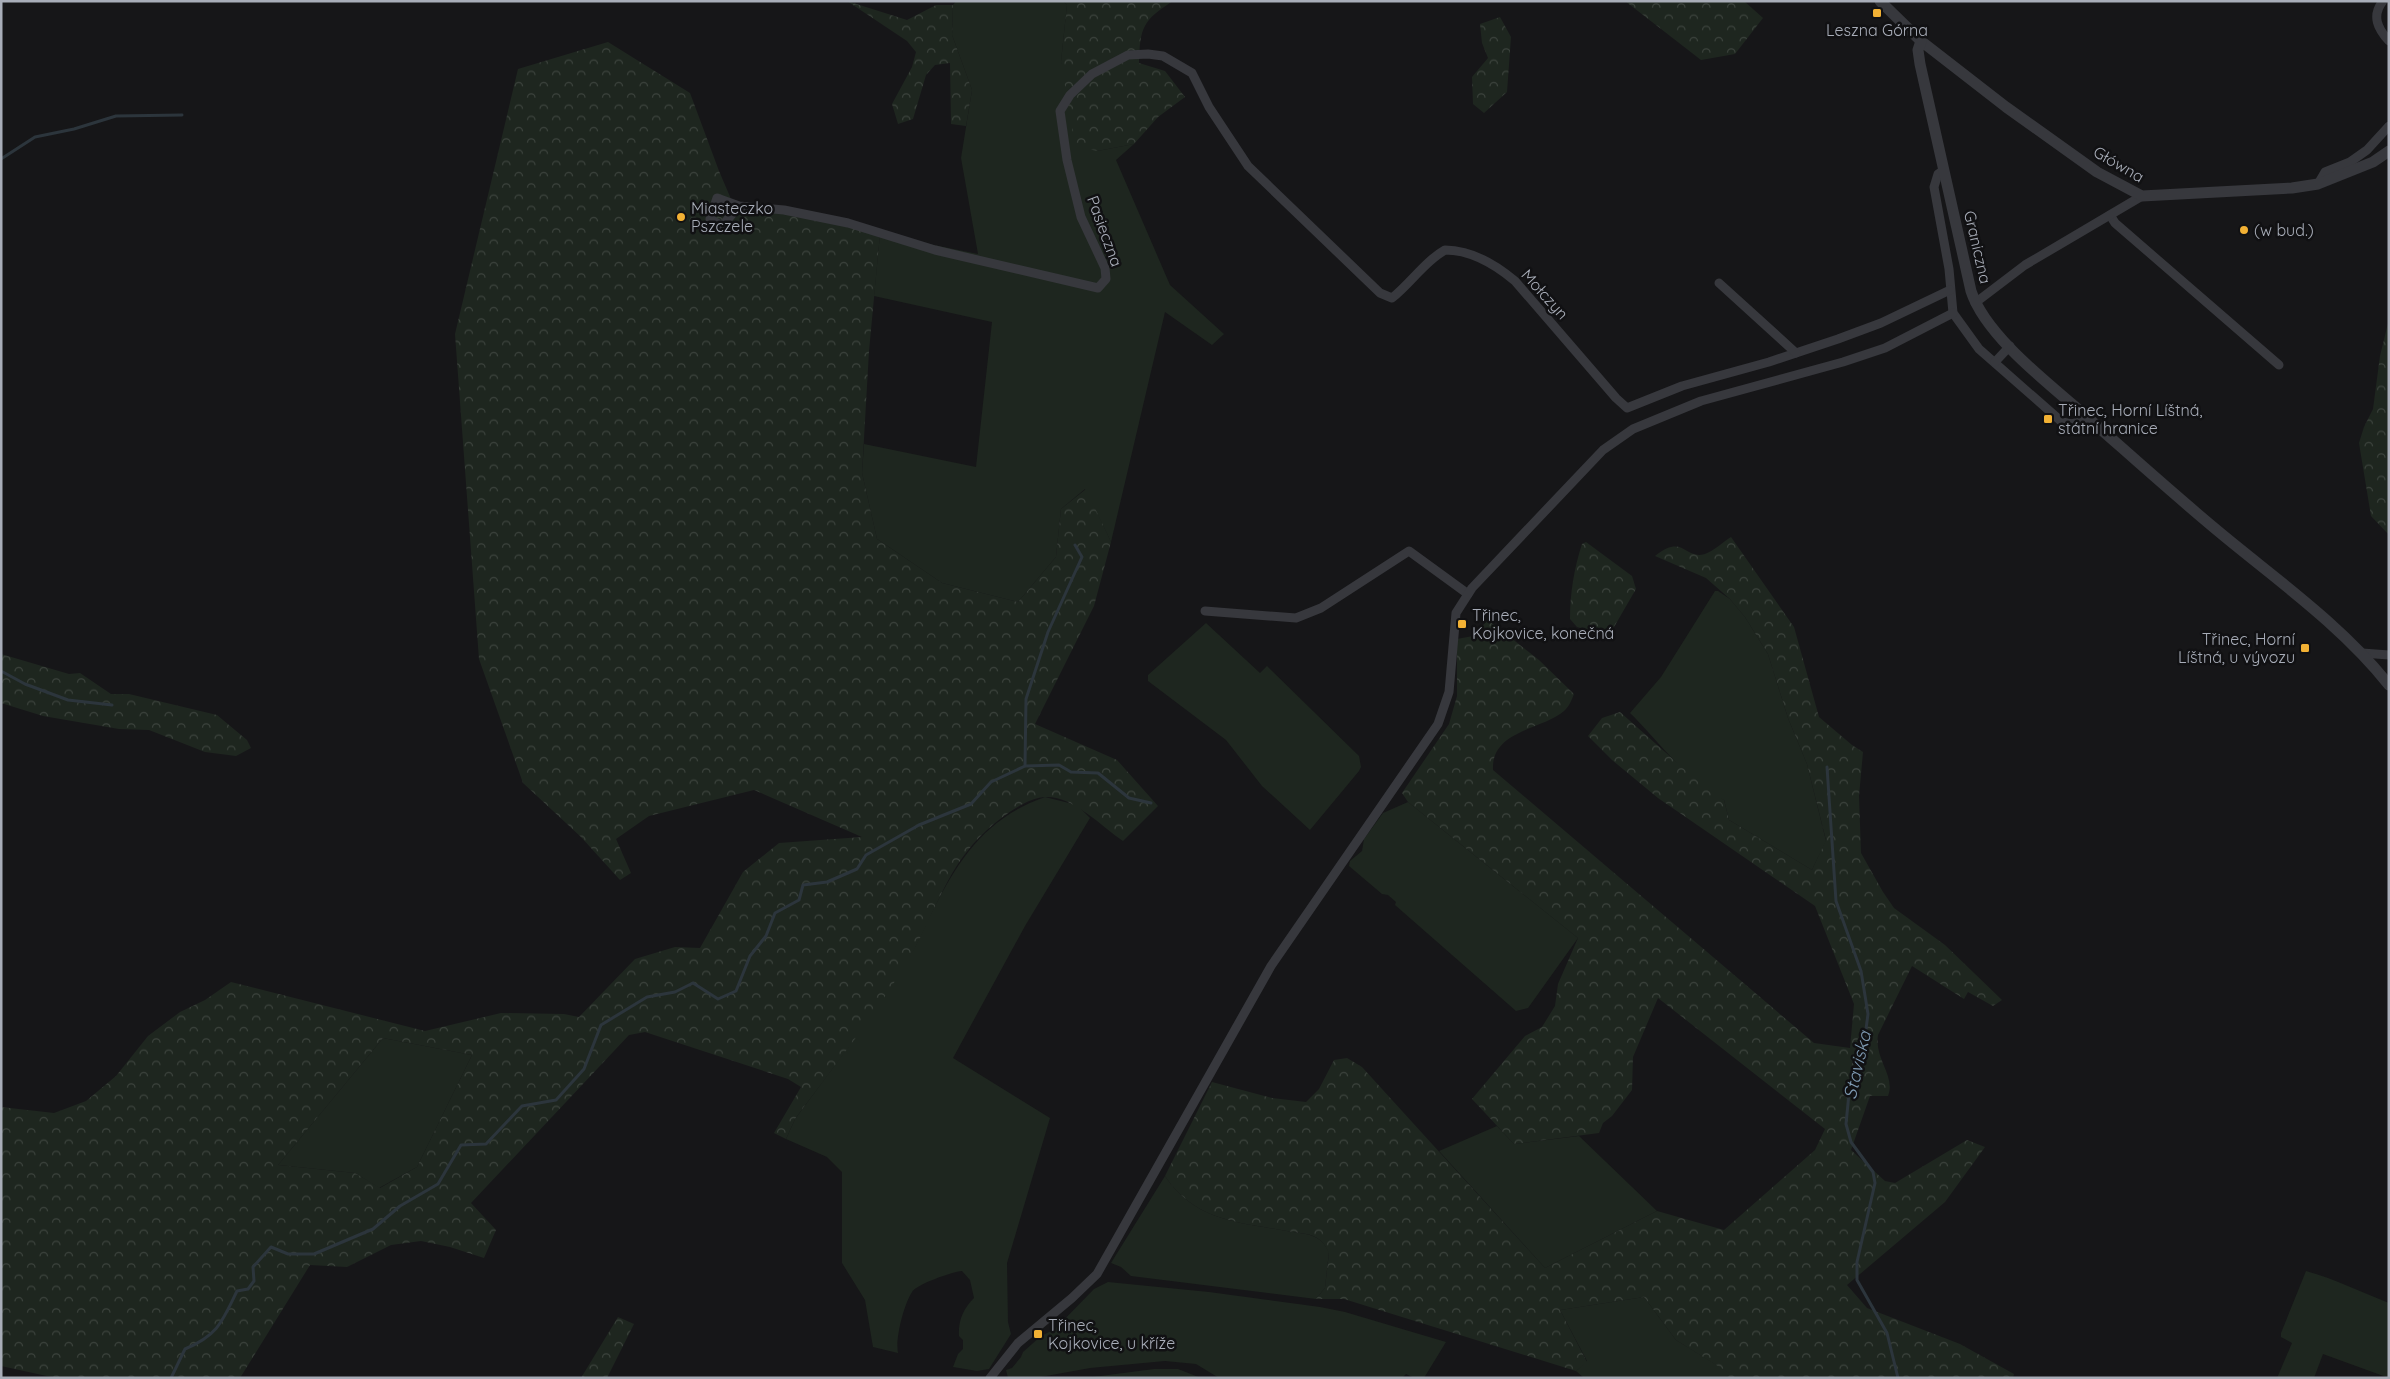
<svg xmlns="http://www.w3.org/2000/svg" width="2390" height="1379" font-family="Quicksand,sans-serif">
  <defs>
    <pattern id="forest-crowns" width="20" height="18" patternUnits="userSpaceOnUse" patternTransform="scale(1.25)"><rect width="20" height="18" fill="#1e261f"/><path d="M2 6a3 3 0 1 1 6 0M12 15a3 3 0 1 1 6 0" fill="none" stroke="#3c433d"/></pattern>
  </defs>
  <rect width="100%" height="100%" fill="#161618"/>
  <g fill="#1e261f">
    <path d="M 956,1 L 1063,1 L 1067,5 L 1061,62 L 1097,151 L 1134,144 L 1116,160 L 1170,285 L 1224,334 L 1212,345 L 1165,312 L 1111,542 L 1085,489 L 1061,509 L 1056,557 L 1018,602 L 942,583 L 877,539 L 862,473 L 864,444 L 976,467 L 992,322 L 874,296 L 880,234 L 978,254 L 961,158 L 972,90 L 952,35 L 953,5 Z"/>
    <path d="M 1715,591 L 1718,591 L 1730,599 L 1745,617 L 1768,654 L 1788,718 L 1807,764 L 1826,841 L 1812,870 L 1729,820 L 1724,800 C 1697,792 1652,734 1630,713 L 1661,677 Z"/>
    <path d="M 1206,623 L 1260,673 L 1267,666 L 1359,756 L 1361,767 L 1359,771 L 1310,830 L 1262,786 L 1226,740 L 1148,681 L 1148,675 Z"/>
    <path d="M 1045,797 L 1077,805 L 1090,818 L 1025,926 L 953,1058 L 1050,1118 L 1007,1263 L 1008,1322 L 1011,1334 L 989,1369 L 977,1371 L 953,1367 L 958,1354 L 963,1349 L 963,1340 L 959,1336 C 958,1321 963,1309 974,1298 L 970,1280 L 962,1271 C 952,1272 917,1284 912,1292 C 904,1304 895,1339 898,1353 L 873,1347 L 865,1300 L 842,1263 L 842,1172 L 827,1157 L 786,1139 L 795,1119 C 834,1066 875,1013 909,957 C 919,942 925,925 933,910 C 960,857 987,817 1045,797 Z"/>
    <path d="M 1408,802 L 1578,938 L 1528,1008 L 1516,1011 L 1395,905 L 1396,902 L 1388,895 L 1382,894 L 1349,866 L 1350,861 L 1362,851 L 1364,839 L 1383,813 Z"/>
    <path d="M 383,1038 L 472,1055 L 417,1167 L 379,1188 L 355,1173 L 278,1165 Z"/>
    <path d="M 1497,1126 L 1514,1144 L 1579,1136 L 1657,1211 L 1545,1268 L 1439,1151 Z"/>
    <path d="M 1165,1176 C 1195,1221 1238,1222 1287,1231 C 1297,1233 1312,1233 1320,1240 C 1324,1243 1327,1249 1329,1252 L 1325,1288 L 1316,1299 L 1131,1276 L 1121,1267 L 1111,1263 Z"/>
    <path d="M 2306,1271 C 2335,1279 2361,1292 2389,1303 L 2389,1378 L 2323,1354 L 2314,1378 L 2277,1378 L 2292,1343 L 2281,1337 L 2281,1333 Z"/>
    <path d="M 1108,1282 L 1209,1292 L 1320,1307 L 1345,1312 L 1446,1342 L 1424,1378 L 1414,1378 L 1406,1374 L 1402,1378 L 1219,1378 L 1196,1364 L 1165,1361 L 1090,1368 L 1035,1378 L 1008,1378 L 1006,1370 L 1012,1368 L 1021,1357 L 1023,1352 L 1041,1336 L 1055,1329 L 1094,1289 Z"/>
    <path d="M 1644,1297 L 1676,1340 L 1730,1373 L 1726,1378 L 1584,1378 L 1576,1371 L 1587,1361 L 1560,1310 Z"/>
    <path d="M 1154,1369 L 1178,1369 L 1201,1378 L 1085,1378 Z"/>
  </g>
  <g fill="url(#forest-crowns)" fill-rule="evenodd">
    <path d="M 847,1 L 907,20 L 936,5 L 953,5 L 952,35 L 972,90 L 966,126 L 951,124 L 950,63 L 935,65 L 926,75 L 913,119 L 898,124 L 892,104 L 912,67 L 916,52 L 907,41 Z"/>
    <path d="M 1063,1 L 1173,1 C 1143,20 1140,27 1139,63 L 1165,71 L 1185,97 L 1158,117 L 1134,144 L 1097,151 L 1075,146 L 1061,62 L 1067,5 Z"/>
    <path d="M 1625,1 L 1744,1 L 1763,18 L 1735,54 L 1701,60 Z"/>
    <path d="M 1500,17 L 1511,37 L 1507,92 L 1484,113 L 1473,104 L 1472,77 L 1488,58 L 1482,43 L 1480,24 Z"/>
    <path d="M 608,42 L 690,93 L 719,171 L 731,199 L 741,209 L 784,212 L 880,234 L 869,351 L 862,473 L 877,539 L 942,583 L 1018,602 L 1056,557 L 1061,509 L 1086,489 L 1111,542 L 1094,606 L 1035,724 L 1117,760 L 1158,806 L 1123,841 C 1101,826 1073,796 1046,797 C 1022,797 983,831 969,849 C 944,879 930,922 911,955 C 879,1011 833,1067 795,1119 L 786,1139 L 774,1133 L 801,1087 L 788,1079 L 645,1032 L 629,1035 L 471,1203 L 496,1230 L 484,1258 L 450,1247 L 421,1241 L 391,1245 L 347,1267 L 310,1265 L 240,1378 L 56,1378 L 1,1366 L 1,1107 L 54,1113 L 86,1101 L 116,1076 L 148,1036 L 180,1012 L 205,1000 L 231,982 L 425,1031 L 501,1013 L 564,1014 L 579,1017 L 635,959 L 675,947 L 700,948 L 743,872 L 779,843 L 862,837 L 754,790 L 649,816 L 616,839 L 631,873 L 620,880 L 581,837 L 523,783 L 479,659 L 455,334 L 518,69 ZM 383,1038 L 472,1055 L 417,1167 L 380,1188 L 355,1173 L 278,1165 Z"/>
    <path d="M 2389,319 L 2389,535 L 2371,516 L 2359,443 L 2364,427 L 2373,409 L 2380,356 Z"/>
    <path d="M 1731,537 L 1794,627 L 1819,717 L 1852,745 L 1863,752 L 1859,796 L 1861,853 L 1883,892 L 1894,908 L 1945,945 L 2002,1000 L 1993,1006 L 1968,992 L 1964,999 L 1912,966 L 1878,1035 C 1874,1059 1896,1076 1888,1096 L 1870,1096 L 1851,1150 L 1885,1181 L 1895,1183 L 1967,1140 L 1985,1147 L 1945,1202 L 1847,1285 L 1867,1308 L 1960,1344 L 2014,1374 L 2013,1378 L 1726,1378 L 1729,1373 L 1676,1340 L 1644,1297 L 1560,1310 L 1587,1362 L 1576,1371 L 1344,1299 L 1316,1299 L 1325,1288 L 1329,1253 C 1327,1249 1324,1243 1320,1240 C 1313,1233 1297,1233 1287,1231 C 1238,1222 1195,1221 1165,1176 L 1212,1082 L 1272,1098 L 1306,1102 L 1319,1089 L 1334,1060 L 1347,1058 L 1362,1067 L 1545,1268 L 1657,1211 L 1724,1230 L 1815,1150 L 1825,1129 L 1658,998 L 1633,1057 L 1632,1090 L 1612,1116 L 1603,1123 L 1599,1133 L 1514,1144 L 1472,1099 L 1525,1036 L 1542,1027 L 1555,1006 L 1558,984 L 1578,938 L 1408,802 L 1402,793 L 1449,724 L 1457,696 L 1457,639 L 1473,636 L 1488,620 L 1539,660 L 1574,694 C 1572,699 1569,707 1564,711 C 1542,730 1491,730 1493,770 L 1814,1043 L 1850,1048 L 1854,1004 L 1815,906 L 1658,798 L 1612,760 L 1588,736 L 1602,718 L 1620,712 L 1709,791 L 1724,800 L 1729,820 L 1812,870 L 1826,840 L 1807,764 L 1788,718 L 1768,654 L 1745,617 L 1730,599 L 1706,578 L 1655,556 C 1684,533 1684,560 1705,554 C 1714,551 1723,542 1731,537 Z"/>
    <path d="M 1586,542 L 1632,576 L 1636,589 L 1614,627 L 1605,635 L 1577,627 L 1570,619 C 1570,593 1574,569 1582,544 Z"/>
    <path d="M 1,654 L 69,674 L 80,673 L 111,694 L 129,694 L 217,715 L 247,740 L 251,748 L 236,756 L 205,752 L 149,730 L 119,729 L 43,716 L 1,703 Z"/>
    <path d="M 618,1317 L 634,1324 L 607,1378 L 581,1378 Z"/>
  </g>
  <g fill="none" stroke-linecap="round" stroke-linejoin="round">
    <g stroke="#2c353c" stroke-width="3">
      <path d="M 1,159 L 35,137 L 74,129 L 116,116 L 182,115"/>
      <path d="M 1,671 L 25,684 L 68,700 L 112,705"/>
      <path d="M 1025,766 L 1059,765 L 1071,772 L 1098,773 L 1129,798 L 1151,803"/>
      <path d="M 1827,767 L 1836,901 L 1861,971 L 1868,1014 L 1863,1052 L 1850,1083 L 1846,1124 L 1851,1142 L 1873,1172 L 1875,1183 L 1857,1262 L 1857,1280 L 1887,1333 L 1898,1378"/>
      <path d="M 171,1378 L 185,1349 C 218,1335 222,1322 237,1291 L 248,1289 L 254,1281 L 253,1267 L 271,1247 L 288,1254 L 314,1254 L 373,1229 L 400,1206 L 438,1184 L 461,1145 L 486,1144 L 522,1106 L 556,1100 L 584,1069 L 601,1025 L 647,997 L 675,992 L 693,983 L 718,999 L 736,991 L 750,956 L 766,936 L 775,913 L 799,900 L 803,885 L 827,882 L 857,869 L 866,855 L 919,825 L 971,804 L 991,782 L 1025,766 L 1026,699 L 1048,632 L 1082,557 L 1075,545"/>
    </g>
    <g stroke="#37383d" stroke-width="9">
      <path d="M 2383,1 C 2371,16 2378,29 2389,41"/>
      <path d="M 1944,170 L 1938,174 L 1934,187 L 1949,269 L 1953,313 L 1979,349 L 2062,422 L 2073,424 L 2087,417"/>
      <path d="M 2318,184 L 2325,172 L 2350,162 L 2367,150 L 2389,126"/>
      <path d="M 739,206 L 722,226 L 710,219 L 717,198 L 739,206 L 784,210 L 848,223 L 935,250 L 1098,288 L 1106,279 L 1105,268 L 1081,217 L 1067,160 L 1060,111 L 1070,95 L 1092,74 L 1128,55 L 1148,54 L 1163,56 L 1192,73 L 1209,107 L 1248,166 L 1380,293 L 1392,298 C 1411,283 1424,262 1445,250 C 1471,250 1496,265 1515,281 L 1616,398 L 1627,408 L 1682,386 L 1769,362 L 1838,339 L 1881,323 L 1950,290"/>
      <path d="M 2110,215 L 2115,223 L 2279,365"/>
      <path d="M 1719,283 L 1796,353"/>
      <path d="M 1975,303 L 2025,265 L 2142,196"/>
      <path d="M 1995,362 L 2010,346"/>
      <path d="M 1205,611 L 1296,618 L 1321,608 L 1409,551 L 1468,594"/>
      <path d="M 2362,653 L 2389,655"/>
      <path d="M 990,1378 L 1018,1343 L 1072,1298 L 1097,1274 L 1271,966 L 1438,724 L 1449,692 L 1456,613 L 1472,588 L 1603,450 L 1633,429 L 1701,401 L 1843,362 L 1885,348 L 1953,313"/>
    </g>
    <g stroke="#37383d" stroke-width="11">
      <path d="M 1880,1 L 1921,41 L 2006,107 L 2097,172 L 2142,196 L 2292,188 L 2318,184 L 2373,162 L 2389,151"/>
      <path d="M 1921,41 L 1918,50 L 1920,64 L 1971,291 C 1985,334 2044,380 2079,410 C 2127,452 2174,495 2224,536 C 2281,583 2343,627 2389,685"/>
    </g>
  </g>
  <g fill="#f2b134" stroke="#111113" stroke-width="2">
    <rect x="1872" y="8" width="10" height="10" rx="2.5"/>
    <circle cx="681" cy="217" r="5"/>
    <circle cx="2244" cy="230" r="5"/>
    <rect x="2043" y="414" width="10" height="10" rx="2.5"/>
    <rect x="1457" y="619" width="10" height="10" rx="2.5"/>
    <rect x="2300" y="643" width="10" height="10" rx="2.5"/>
    <rect x="1033" y="1329" width="10" height="10" rx="2.5"/>
  </g>
  <g text-anchor="middle" dominant-baseline="central" stroke-width="5" stroke-linejoin="round" paint-order="stroke">
    <g font-size="16" fill="#a8adb8" stroke="#111113" text-anchor="start">
      <text x="1877" y="30" text-anchor="middle">Leszna Górna</text>
      <text x="691" y="208">Miasteczko<tspan x="691" dy="18">Pszczele</tspan></text>
      <text x="2254" y="230">(w bud.)</text>
      <text x="2058" y="410">Třinec, Horní Líštná,<tspan x="2058" dy="18">státní hranice</tspan></text>
      <text x="1472" y="615">Třinec,<tspan x="1472" dy="18">Kojkovice, konečná</tspan></text>
      <text x="2295" y="639" text-anchor="end">Třinec, Horní<tspan x="2295" dy="18">Líštná, u vývozu</tspan></text>
      <text x="1048" y="1325">Třinec,<tspan x="1048" dy="18">Kojkovice, u kříže</tspan></text>
    </g>
    <g font-size="16" fill="#a8adb8" stroke="#111113">
      <text transform="translate(2119 164) rotate(30)">Główna</text>
      <text transform="translate(1105 231) rotate(70)">Pasieczna</text>
      <text transform="translate(1978 247) rotate(77)">Graniczna</text>
      <text transform="translate(1545 294) rotate(48)">Mołczyn</text>
    </g>
    <g font-size="18" font-style="italic" fill="#7f9bb3" stroke="#111113">
      <text transform="translate(1857 1065) rotate(-77)">Staviska</text>
    </g>
  </g>
  <rect width="2390" height="1379" fill="none" stroke="#a8adb8" stroke-width="5"/>
</svg>
